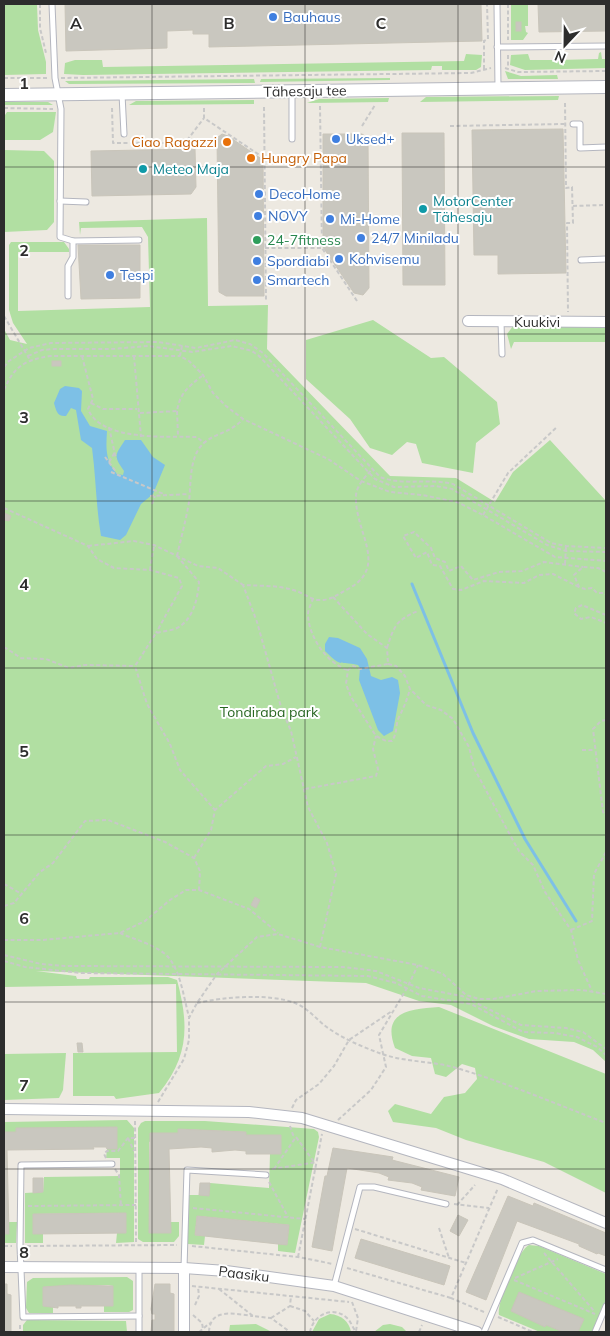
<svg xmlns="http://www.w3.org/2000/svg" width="610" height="1336" font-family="Mulish,sans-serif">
  <rect width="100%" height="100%" fill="#ede9e1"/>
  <g fill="#b1dfa2">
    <path d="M 4,4 L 37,4 L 38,30 L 46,62 L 46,74 L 4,75 Z"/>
    <path d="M 511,4 L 528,4 L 528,26 L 525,26 L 526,32 L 528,33 L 523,40 L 511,40 Z"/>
    <path d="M 601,52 L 602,59 L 606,59 L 606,68 L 525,70 L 510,65 L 511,55 L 528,54 L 530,60 L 554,60 L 555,53 L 558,53 L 558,60 L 598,59 L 599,53 Z"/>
    <path d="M 466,54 L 482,55 L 481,67 L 476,70 L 442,70 L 442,66 L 432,66 L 431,70 L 83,75 L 64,74 L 65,63 L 75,60 L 102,60 L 103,67 L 464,61 Z"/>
    <path d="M 505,71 L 521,76 L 557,75 L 558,79 L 508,79 Z"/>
    <path d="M 390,78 L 390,80 L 260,82 L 261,79 Z"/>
    <path d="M 254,79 L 255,83 L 69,84 L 65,81 Z"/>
    <path d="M 559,96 L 558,100 L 420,102 L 426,97 Z"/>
    <path d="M 389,98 L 388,102 L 307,103 L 319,99 Z"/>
    <path d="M 254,100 L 254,104 L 129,105 L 136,101 Z"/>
    <path d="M 4,102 L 48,102 L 53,105 L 4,105 Z"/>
    <path d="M 7,112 L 56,112 L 53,132 L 40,140 L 4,140 L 5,115 Z"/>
    <path d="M 4,150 L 44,151 L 54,161 L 54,222 L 47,230 L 4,232 Z"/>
    <path d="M 207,218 L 208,306 L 268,305 L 267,349 L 390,476 L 456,478 L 495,502 L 513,472 L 550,440 L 606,501 L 606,1062 L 593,1050 L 574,1042 L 529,1039 L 493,1026 L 451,1005 L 419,1001 L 366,983 L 36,971 L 76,976 L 77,979 L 89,979 L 90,977 L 168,977 L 177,980 C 189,1025 189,1056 159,1093 L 116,1099 L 114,1096 L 73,1096 L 73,1053 L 177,1052 L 176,984 L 4,987 L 4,329 L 10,340 L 27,344 L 13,323 L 9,310 L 9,245 L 11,242 L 64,242 L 69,249 L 69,252 L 18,252 L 18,311 L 150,307 L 148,237 L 142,227 L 81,228 L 80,235 L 79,222 Z"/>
    <path d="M 373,320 L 431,358 L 444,357 L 497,402 L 500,424 L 476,443 L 473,473 L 422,463 L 416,444 L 407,442 L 392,455 L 370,448 L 350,419 L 306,379 L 306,340 Z"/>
    <path d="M 513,326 L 606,327 L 606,342 L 514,342 L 511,349 L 507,334 Z"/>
    <path d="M 439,1007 L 606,1074 L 606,1193 L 544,1162 L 466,1140 L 436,1128 L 393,1122 L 388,1111 L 395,1104 L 431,1114 L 444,1097 L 465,1093 L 477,1079 L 475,1068 L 462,1064 L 446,1077 L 435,1074 L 431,1058 L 412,1056 L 395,1048 C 381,1011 411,1009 439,1007 Z"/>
    <path d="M 66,1053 L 63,1090 L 59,1098 L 4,1100 L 4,1054 Z"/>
    <path d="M 127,1120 L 134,1128 L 134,1242 L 116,1243 L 117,1233 L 126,1232 L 126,1213 L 33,1214 L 33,1233 L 43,1234 L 43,1243 L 25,1243 L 25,1193 L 43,1192 L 44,1177 L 120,1176 L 120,1158 L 106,1158 L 107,1149 L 117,1149 L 117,1128 L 16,1128 L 16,1132 L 4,1132 L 4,1122 Z"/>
    <path d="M 145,1121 L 205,1121 L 314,1129 L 318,1132 L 319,1137 L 295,1253 L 278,1251 L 278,1244 L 287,1244 L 289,1225 L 197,1216 L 195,1235 L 205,1236 L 204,1245 L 188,1244 L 188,1195 L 199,1195 L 210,1183 L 269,1188 L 270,1154 L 246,1135 L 246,1132 L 178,1129 L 178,1133 L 149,1142 L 149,1233 L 170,1233 L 170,1222 L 179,1222 L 179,1236 L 174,1242 L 143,1242 L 138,1239 L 138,1128 L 141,1123 Z"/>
    <path d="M 9,1222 L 17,1222 L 16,1243 L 4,1243 L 4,1234 L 9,1233 Z"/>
    <path d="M 529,1245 L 539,1246 L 606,1274 L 606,1300 L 593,1332 L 540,1332 L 499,1315 C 496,1304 518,1250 529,1245 Z"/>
    <path d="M 127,1277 L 133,1281 L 133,1310 L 129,1312 L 104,1312 L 104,1306 L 113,1305 L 113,1286 L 108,1285 L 43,1287 L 43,1306 L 53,1306 L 53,1313 L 29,1313 L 26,1308 L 27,1282 L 33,1278 Z"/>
    <path d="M 330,1314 C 341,1315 349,1321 351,1332 L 312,1332 L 319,1319 Z"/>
    <path d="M 27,1320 L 126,1321 L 127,1332 L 23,1332 L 23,1325 Z"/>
    <path d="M 256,1324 L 272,1332 L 229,1332 L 230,1325 Z"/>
    <path d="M 390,1324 L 402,1327 L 407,1332 L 374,1332 L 383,1325 Z"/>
  </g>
  <g fill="#7dc0e6">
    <path d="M 65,386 L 79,388 L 82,391 L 81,411 L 90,426 L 107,431 C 106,448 105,460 117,474 L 123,475 L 124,471 C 113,455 115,456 125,440 L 141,440 L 153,457 L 165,465 L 153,494 L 141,504 L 126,535 L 120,540 L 101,536 C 96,507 96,478 92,448 L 81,440 L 76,410 L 71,408 L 66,416 C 57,417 56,410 54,403 L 60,389 Z"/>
    <path d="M 329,637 L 338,638 L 360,648 L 367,659 L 371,676 L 381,680 L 392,677 L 398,680 L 400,693 L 393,731 L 384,736 L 378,730 L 359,680 L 360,668 L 358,665 C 338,660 343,669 325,651 L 325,644 Z"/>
  </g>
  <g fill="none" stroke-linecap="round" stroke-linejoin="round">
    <path stroke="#7dc0e6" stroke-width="3" d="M 412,584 L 473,733 L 525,839 L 576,921"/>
  </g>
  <g fill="#c9c7bf" stroke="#c9c5ba">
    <path d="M 65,4 L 481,4 L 482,41 L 209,47 L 209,34 L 193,34 L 193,30 L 167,31 L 167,48 L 66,51 Z"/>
    <path d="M 538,4 L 606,4 L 606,37 L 606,31 L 539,32 Z"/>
    <rect x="516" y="22" width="5" height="9"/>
    <path d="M 563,129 L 566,273 L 498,274 L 498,255 L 474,255 L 472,130 Z"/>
    <path d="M 402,133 L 444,133 L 445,285 L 403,285 Z"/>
    <path d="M 222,134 L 228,136 L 263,160 L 264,296 L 226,296 L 219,292 L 217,138 Z"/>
    <path d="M 323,134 L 362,134 L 368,138 L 369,288 L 363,295 L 354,293 L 323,247 Z"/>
    <path d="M 195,149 L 196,187 L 191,194 L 92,196 L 91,151 Z"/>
    <path d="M 78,245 L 140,245 L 140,298 L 81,299 Z"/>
    <rect x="52" y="361" width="9" height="5"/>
    <path d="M 4,513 L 11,516 L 9,521 L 4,520 Z"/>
    <path d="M 255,897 L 260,900 L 256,908 L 251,905 Z"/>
    <path d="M 77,1043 L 82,1043 L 83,1052 L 78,1052 Z"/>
    <path d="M 117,1127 L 117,1149 L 107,1149 L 106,1147 L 93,1147 L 94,1149 L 7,1150 L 9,1234 L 4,1234 L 4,1132 L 16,1132 L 16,1128 Z"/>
    <path d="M 178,1129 L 246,1132 L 246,1135 L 281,1135 L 281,1154 L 246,1154 L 246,1151 L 235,1150 L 212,1152 L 212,1148 L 201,1147 L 169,1149 L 171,1233 L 149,1233 L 150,1133 L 178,1133 Z"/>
    <path d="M 333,1148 L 393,1157 L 392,1160 L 459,1177 L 455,1196 L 421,1190 L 422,1187 L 412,1183 L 388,1180 L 389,1177 L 379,1173 L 347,1168 L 332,1251 L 312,1247 L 325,1176 L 327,1176 Z"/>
    <path d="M 33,1178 L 43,1178 L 43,1192 L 33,1193 Z"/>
    <path d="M 200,1183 L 210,1183 L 209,1196 L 199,1195 Z"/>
    <path d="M 508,1196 L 533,1206 L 534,1203 L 606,1233 L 606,1256 L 598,1253 L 597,1254 L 579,1246 L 579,1244 L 517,1221 L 486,1300 L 466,1292 Z"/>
    <path d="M 126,1213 L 126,1233 L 33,1234 L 33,1214 Z"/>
    <path d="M 458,1215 L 468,1220 L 459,1236 L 450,1231 Z"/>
    <path d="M 197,1216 L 289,1225 L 287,1245 L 195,1235 Z"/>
    <path d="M 361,1239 L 450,1266 L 444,1285 L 355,1258 Z"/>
    <path d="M 4,1284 L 7,1284 L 7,1294 L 11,1295 L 11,1332 L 4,1332 Z"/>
    <path d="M 155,1284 L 170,1284 L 170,1293 L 174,1294 L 174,1332 L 151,1332 L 152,1320 L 155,1320 L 155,1314 L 152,1314 L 151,1309 Z"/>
    <path d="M 71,1285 L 113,1286 L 113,1306 L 81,1306 L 81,1308 L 76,1308 L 76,1306 L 58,1306 L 58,1308 L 43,1306 L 43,1287 Z"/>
    <path d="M 519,1292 L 584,1319 L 578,1332 L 563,1332 L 546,1325 L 545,1327 L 511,1311 Z"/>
  </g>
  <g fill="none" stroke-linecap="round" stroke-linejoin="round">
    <g stroke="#b4b6bf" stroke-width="7">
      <g id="service">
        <path d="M 52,4 L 55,78 L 61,109 L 60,237 L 73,241 L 139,240"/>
        <path d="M 497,4 L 498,88"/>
        <path d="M 497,47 L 606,46"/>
        <path d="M 292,92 L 292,139"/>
        <path d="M 122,94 L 124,134"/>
        <path d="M 573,124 L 580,124 L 580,148 L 606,147"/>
        <path d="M 60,201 L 86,202"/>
        <path d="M 581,260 L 606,259"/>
        <path d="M 68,296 L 68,266 L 73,257 L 73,241"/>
        <path d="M 501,322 L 502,354"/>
        <path d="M 112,1164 L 21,1165 L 20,1246 L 23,1317 L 139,1316"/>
        <path d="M 139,1268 L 139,1332"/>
        <path d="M 184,1268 L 187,1170 L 266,1175"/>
        <path d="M 334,1286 L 360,1187 L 374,1187 L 446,1204"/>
        <path d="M 484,1332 L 522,1243 L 533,1240 L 606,1270"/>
        <path d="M 595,1332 L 606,1306"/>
      </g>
    </g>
    <g stroke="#b4b6bf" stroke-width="12">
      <g id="minor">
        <path d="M 468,321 L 606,322"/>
        <path d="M 4,1109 L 249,1112 L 302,1118 L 502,1179 L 606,1223"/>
        <path d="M 4,1267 L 184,1268 L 226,1271 L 334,1286 L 477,1332"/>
        <path d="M 184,1268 L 184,1332"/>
      </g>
    </g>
    <g stroke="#b4b6bf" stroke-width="14">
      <path id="tertiary" d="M 4,95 L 606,87"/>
    </g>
    <g stroke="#c8c8c8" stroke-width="2" stroke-dasharray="4 2.5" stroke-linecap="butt">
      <path d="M 40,4 L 40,28 L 46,53"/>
      <path d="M 508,4 L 508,40"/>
      <path d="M 508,55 L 508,68"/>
      <path d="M 505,68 L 518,72 L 606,71"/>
      <path d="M 484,69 L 484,41 L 488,39 L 487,4"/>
      <path d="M 4,78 L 49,78"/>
      <path d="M 61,78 L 471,73 L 491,68"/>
      <path d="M 565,103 L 566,188 L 572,187 L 573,223 L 567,223 L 568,312"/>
      <path d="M 320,106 L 322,248 L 357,301"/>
      <path d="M 264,107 L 266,300"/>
      <path d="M 4,108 L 53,109"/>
      <path d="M 112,108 L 113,143 L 185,143 L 204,118"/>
      <path d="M 204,108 L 204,118 L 264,158"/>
      <path d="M 362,126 L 375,105"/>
      <path d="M 450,126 L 565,124"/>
      <path d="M 573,206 L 604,205"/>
      <path d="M 4,244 L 4,268"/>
      <path d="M 265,248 L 322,248"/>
      <path d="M 4,316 L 30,360"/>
      <path d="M 182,346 L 180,356 L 189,361 L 203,375 L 213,393 L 226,406 L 243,419 L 328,459 L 361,481 L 390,492 L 422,495 L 457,502 L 483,515 L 555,557 L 606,561"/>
      <path d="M 28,356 L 42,350 L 55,349 L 111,349 L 148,346 L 192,352 L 232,346 L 252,351 L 259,356 L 375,479 L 394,487 L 436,486 L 452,489 L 547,545 L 566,551 L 606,552"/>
      <path d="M 82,356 L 93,399 L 88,409 C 101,442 169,436 197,437 L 204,443"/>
      <path d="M 134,356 L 141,437"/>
      <path d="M 4,367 L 9,361 L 29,348 L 51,343 L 158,342 L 196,348 L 235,340 L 250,344 L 263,353 L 380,477 C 404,486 429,478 453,484 L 551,543 L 566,546 L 606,548"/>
      <path d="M 4,390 C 14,366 25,360 50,356 L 180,356"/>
      <path d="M 91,403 L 103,409 L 137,409"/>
      <path d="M 177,411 L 178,436"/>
      <path d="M 140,413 L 177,411 C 180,393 188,387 202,376"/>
      <path d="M 109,427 L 116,459"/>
      <path d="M 105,457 L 117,473"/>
      <path d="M 109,462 L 115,452"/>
      <path d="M 111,472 L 166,495"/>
      <path d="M 150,496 L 189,494"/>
      <path d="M 152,504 L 155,496"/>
      <path d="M 4,508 L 88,546 L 97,559 L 114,568 L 150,570 L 179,578 L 182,586 L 156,633"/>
      <path d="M 483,515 L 508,473 L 557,427"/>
      <path d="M 88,546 L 134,541 L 154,545 L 198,566 L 218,568 L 243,585"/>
      <path d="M 177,556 L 199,582 C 198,598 193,620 177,628 C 171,631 163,631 156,633 L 135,666 L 147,704 L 170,744 L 180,770 L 215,810"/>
      <path d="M 177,556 C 181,538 186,520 189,502 C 191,485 189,460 201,446 C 212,433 230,434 243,419"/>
      <path d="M 565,564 L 566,546"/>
      <path d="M 150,570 L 154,545"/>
      <path d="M 606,572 L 598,568 L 583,567 L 574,575 L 579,587 L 585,589 L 592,588 L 597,593 L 605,593 L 606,595"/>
      <path d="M 579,587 L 553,574 L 539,575 L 524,583 L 484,581 L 461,590 L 453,589 L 440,566 L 432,565 L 427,552 L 416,558 L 403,536 L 414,532 L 431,548 L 435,558 L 445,562 L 449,571 L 461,566 L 473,580 L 499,572 L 522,571 L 544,562 L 583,567"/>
      <path d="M 333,597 L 367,634 L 387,648 L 388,664 L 360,669 L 353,666 L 348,670 L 346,684 L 351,697 L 376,736 L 386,741 L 392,741 C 398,732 395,725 399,717 C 404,707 407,700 410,689"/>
      <path d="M 313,598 C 312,603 308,609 308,614 C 308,636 327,664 348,670"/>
      <path d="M 606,615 L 582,605 L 576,608 L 574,613 L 581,619 L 591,617 L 606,623"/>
      <path d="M 4,647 L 21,658 L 46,659 L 69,668 L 85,665 L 135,666"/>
      <path d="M 387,648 C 394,626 396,620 418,611"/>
      <path d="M 388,664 L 396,666 L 405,676 L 410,689 L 426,705 L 441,710 L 453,719 L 469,747 L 474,768 L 510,835 L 519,851 L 533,865 L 545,892 L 571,930 L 578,960 L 592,991"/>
      <path d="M 606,720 L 601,721 L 593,729 L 603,812 L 606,816"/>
      <path d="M 582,750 L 595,750"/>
      <path d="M 305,789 L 376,776 L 378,769 L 373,749 L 376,736"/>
      <path d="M 194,858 L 211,830 L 215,810 L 266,766 L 283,764 L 296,757"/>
      <path d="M 4,884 L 22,894"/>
      <path d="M 4,906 L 14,903 L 40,872 L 53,863 L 85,821 L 108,820 L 165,842 L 194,858 L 200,871 L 199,890"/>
      <path d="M 571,930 L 592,921 L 594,874 L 606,852"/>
      <path d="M 120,933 C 135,940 158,945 169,958 C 181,973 184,999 189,1017"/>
      <path d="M 4,940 L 42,940 L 120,933 L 145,921 L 170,900 L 186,890 L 199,890 L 249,909 L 278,933"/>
      <path d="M 320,947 L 336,874 L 327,843 L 308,807 L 291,731 L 281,707 L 257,622 L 243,585 C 260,586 280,585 296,591 C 303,593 310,599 318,600 C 329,601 337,595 346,590 C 391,567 354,533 356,495 C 357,485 366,476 372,469"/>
      <path d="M 4,955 L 41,964 L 65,966 L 343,967 L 376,971 L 419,988 L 462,996 L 521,1025 L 566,1028 L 583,1032 L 606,1049"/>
      <path d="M 4,961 L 25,967 L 81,973 L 368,976 L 396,983 L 422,996 L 471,1004 L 523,1032 L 555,1033 L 577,1037 L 597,1047 L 606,1055"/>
      <path d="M 197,1003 C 223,997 269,993 295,1003 C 310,1009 318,1022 331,1030 C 346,1040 365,1048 382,1054 C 405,1062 430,1061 453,1067 C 505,1082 556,1104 606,1123"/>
      <path d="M 158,1102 L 184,1059 L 189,1040 L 189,1018 L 197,1003 L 217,974 L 257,937 L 278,934 L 320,947 L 418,965 L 443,974 L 466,995 L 479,999 L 493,999 L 537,991 L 582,990 L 606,994"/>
      <path d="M 292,1108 L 296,1100 L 319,1084 L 334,1066 L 349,1040 L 392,1011"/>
      <path d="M 338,1120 L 371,1090 L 386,1067 L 379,1035 L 407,988 L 418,965"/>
      <path d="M 135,1121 L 136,1243"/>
      <path d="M 290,1126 L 293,1135 L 296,1137"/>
      <path d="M 128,1138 L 134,1151"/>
      <path d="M 106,1158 L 104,1154 L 107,1151 L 118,1151 L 128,1138 L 135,1138"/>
      <path d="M 115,1169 L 119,1175 L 121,1206"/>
      <path d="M 272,1169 L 317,1162"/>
      <path d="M 274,1169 L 296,1137 L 314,1162"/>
      <path d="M 269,1182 L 288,1217"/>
      <path d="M 454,1204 L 489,1208"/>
      <path d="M 457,1205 L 475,1185"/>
      <path d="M 28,1206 L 136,1205"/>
      <path d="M 193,1208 L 305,1219"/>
      <path d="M 439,1228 L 449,1258"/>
      <path d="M 355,1229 L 466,1263"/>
      <path d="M 4,1246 L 12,1246"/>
      <path d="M 27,1246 L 177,1245"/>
      <path d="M 192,1246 L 298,1257 L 333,1264"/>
      <path d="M 544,1253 L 595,1312"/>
      <path d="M 298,1257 L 322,1134"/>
      <path d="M 347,1268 L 451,1298"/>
      <path d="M 515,1278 L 558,1259"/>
      <path d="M 514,1280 L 595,1314"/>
      <path d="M 192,1286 L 349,1302"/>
      <path d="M 219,1289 L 253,1316 L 271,1318 L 290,1332"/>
      <path d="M 352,1302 L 358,1318 L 356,1331"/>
      <path d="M 195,1305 L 199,1296 L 198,1287"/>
      <path d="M 290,1306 L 305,1311 L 314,1321"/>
      <path d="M 484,1312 L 451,1298 L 498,1188"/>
      <path d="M 193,1315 L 202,1323 L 203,1329"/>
      <path d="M 498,1317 L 533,1332"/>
      <path d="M 271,1318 L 290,1306 L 291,1296"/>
      <path d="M 20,1325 L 20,1332"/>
      <path d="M 199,1332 L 210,1323"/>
      <path d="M 209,1332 C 210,1307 235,1314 253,1316"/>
      <path d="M 310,1332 C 313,1315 333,1305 347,1318 C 351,1322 353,1328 356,1332"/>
      <path d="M 419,1332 L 422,1325"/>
    </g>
    <use href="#service" stroke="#fff" stroke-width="5"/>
    <use href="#minor" stroke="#fff" stroke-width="10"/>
    <use href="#tertiary" stroke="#fff" stroke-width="12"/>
  </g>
  <path fill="none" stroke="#2d2d2d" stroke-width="1" stroke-opacity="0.55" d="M 152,4 L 152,1332M 305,4 L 305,1332M 458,4 L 458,1332M 4,167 L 606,167M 4,334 L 606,334M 4,501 L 606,501M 4,668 L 606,668M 4,835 L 606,835M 4,1002 L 606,1002M 4,1169 L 606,1169"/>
  <g fill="#3f7fe0" stroke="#fff" stroke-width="2">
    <circle cx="273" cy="17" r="5"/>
    <circle cx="336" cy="139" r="5"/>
    <circle cx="259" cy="194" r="5"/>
    <circle cx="258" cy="216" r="5"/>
    <circle cx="330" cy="219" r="5"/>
    <circle cx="361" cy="238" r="5"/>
    <circle cx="339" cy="259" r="5"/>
    <circle cx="257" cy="261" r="5"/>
    <circle cx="110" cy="275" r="5"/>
    <circle cx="257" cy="280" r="5"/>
  </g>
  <g fill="#e8710a" stroke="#fff" stroke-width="2">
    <circle cx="227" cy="142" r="5"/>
    <circle cx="251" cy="158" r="5"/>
  </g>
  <g fill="#0f9aa8" stroke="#fff" stroke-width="2">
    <circle cx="143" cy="169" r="5"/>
    <circle cx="423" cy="209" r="5"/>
  </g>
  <circle fill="#2e9e5b" stroke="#fff" stroke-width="2" cx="257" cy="240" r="5"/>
  <g text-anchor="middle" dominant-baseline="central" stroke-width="4" stroke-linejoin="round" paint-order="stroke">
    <g font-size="14" fill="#366cbe" stroke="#fff" text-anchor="start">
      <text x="283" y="17">Bauhaus</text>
      <text x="346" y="139">Uksed+</text>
      <text x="269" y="194">DecoHome</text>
      <text x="268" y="216">NOVY</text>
      <text x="340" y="219">Mi-Home</text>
      <text x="371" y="238">24/7 Miniladu</text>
      <text x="349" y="259">Kohvisemu</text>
      <text x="267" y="261">Spordiabi</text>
      <text x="120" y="275">Tespi</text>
      <text x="267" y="280">Smartech</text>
    </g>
    <g font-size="14" fill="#2d2d2d" stroke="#fff">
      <text transform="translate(305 91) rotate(-1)">Tähesaju tee</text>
      <text x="537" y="322">Kuukivi</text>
      <text transform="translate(244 1274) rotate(7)">Paasiku</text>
    </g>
    <g font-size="14" fill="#c56008" stroke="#fff" text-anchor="end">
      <text x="217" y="142">Ciao Ragazzi</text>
      <text x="261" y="158" text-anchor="start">Hungry Papa</text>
    </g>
    <g font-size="14" fill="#0d838f" stroke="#fff" text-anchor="start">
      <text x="153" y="169">Meteo Maja</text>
      <text x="433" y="201">MotorCenter<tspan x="433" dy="16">Tähesaju</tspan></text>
    </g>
    <g font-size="14" fill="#27864d" stroke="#fff" text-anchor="start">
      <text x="267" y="240">24-7fitness</text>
    </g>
    <g font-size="14" fill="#286621" stroke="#fff">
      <text x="269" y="712">Tondiraba park</text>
    </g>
  </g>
  <g font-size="16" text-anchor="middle" font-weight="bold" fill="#2d2d2d" stroke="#fff" stroke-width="4" stroke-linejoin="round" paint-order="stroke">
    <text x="76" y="29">A</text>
    <text x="229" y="29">B</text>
    <text x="381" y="29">C</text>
    <text x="24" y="89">1</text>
    <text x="24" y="256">2</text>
    <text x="24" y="423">3</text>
    <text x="24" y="590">4</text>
    <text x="24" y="757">5</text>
    <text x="24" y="924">6</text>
    <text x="24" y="1091">7</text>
    <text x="24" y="1258">8</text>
  </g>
  <rect width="610" height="1336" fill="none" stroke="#2d2d2d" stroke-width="10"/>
  <g transform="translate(565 45) rotate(202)" stroke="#ffffff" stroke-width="4" paint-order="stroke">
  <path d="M0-4L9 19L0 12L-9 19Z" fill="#2d2d2d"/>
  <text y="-8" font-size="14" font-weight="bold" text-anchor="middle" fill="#2d2d2d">N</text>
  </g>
</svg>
